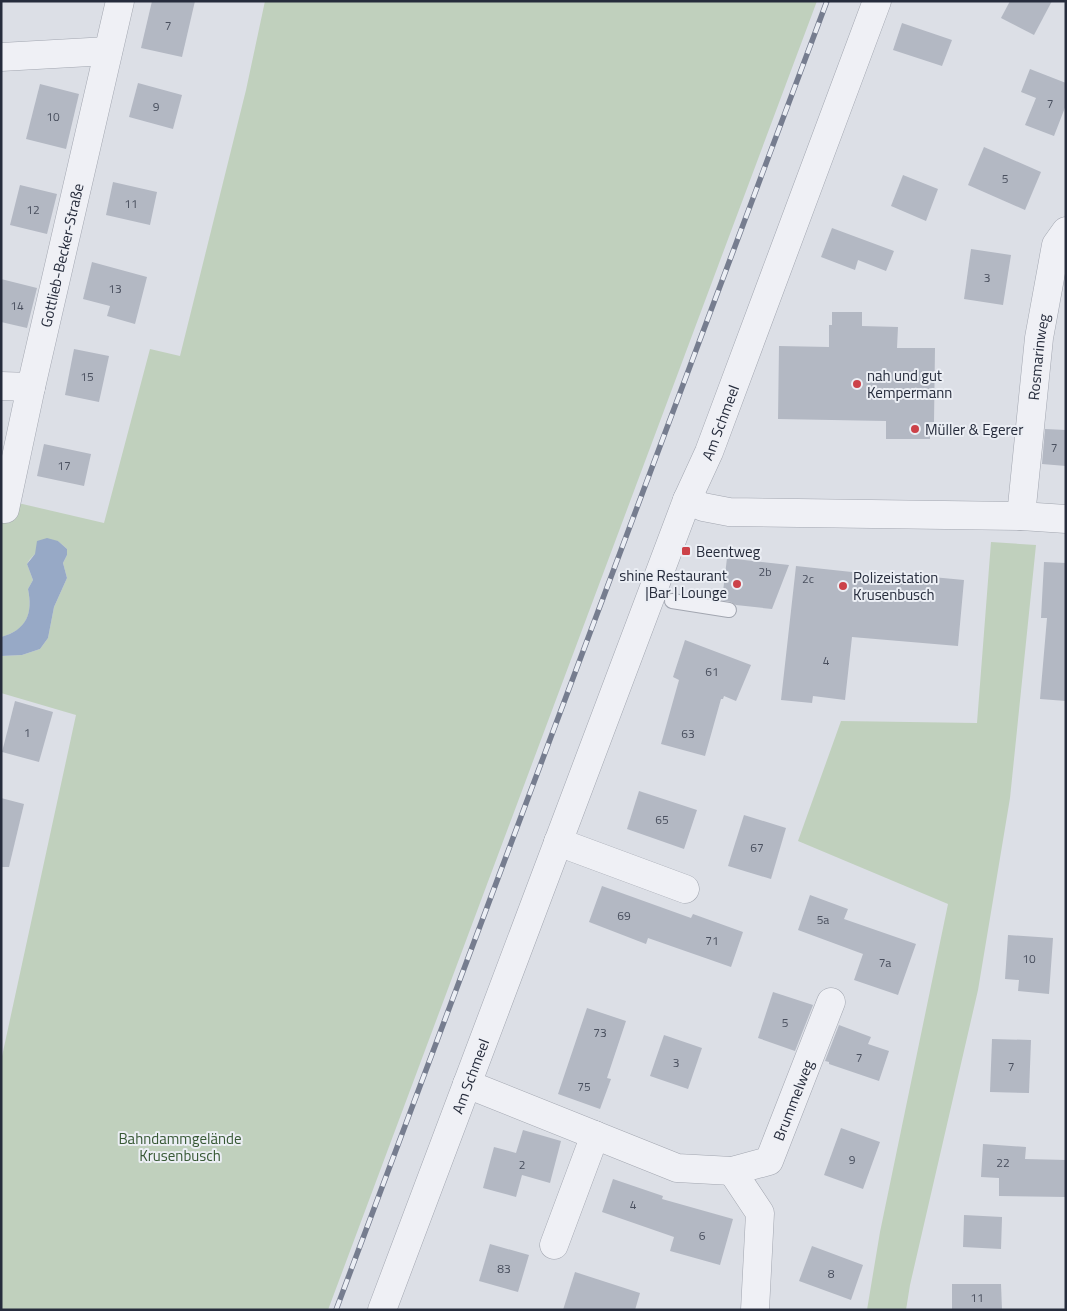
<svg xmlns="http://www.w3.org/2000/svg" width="1067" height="1311" font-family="'Titillium Web',sans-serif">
  <rect width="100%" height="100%" fill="#dcdfe6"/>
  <g fill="#c0d0bd">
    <path d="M 265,1 L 817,1 L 328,1310 L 1,1310 L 1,1061 L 76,715 L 1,693 L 1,656 L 22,655 L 40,649 L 48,638 L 54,607 L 67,578 L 63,563 L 67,555 L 67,549 L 58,541 C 47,547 33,552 27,564 L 33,580 L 28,589 C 33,614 27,630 1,637 L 1,499 L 104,523 L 150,349 L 180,356 L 246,90 Z"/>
    <path d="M 991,542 L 1036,545 L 1010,798 L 978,990 L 910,1285 L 906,1310 L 867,1310 L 880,1232 L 948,904 L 798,841 L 841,721 L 977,723 Z"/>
  </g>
  <path fill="#97a9c6" d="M 47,538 L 58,541 L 67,549 L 67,555 L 63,563 L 67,578 L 54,607 L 48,638 L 40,649 L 22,655 L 1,656 L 1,637 C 27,630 33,613 28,589 L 33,580 L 27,564 L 35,554 L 37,541 Z"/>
  <g fill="#b3b8c3">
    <path d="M 152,1 L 195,1 L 182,57 L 141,48 Z"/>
    <path d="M 1010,1 L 1052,1 L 1034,35 L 1001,18 Z"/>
    <path d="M 902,23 L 952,40 L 942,66 L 893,50 Z"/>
    <path d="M 1030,69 L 1066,83 L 1066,105 L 1054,136 L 1025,125 L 1036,98 L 1021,92 Z"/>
    <path d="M 138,83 L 182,95 L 173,129 L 129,117 Z"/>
    <path d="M 40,84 L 79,94 L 66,149 L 26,139 Z"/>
    <path d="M 984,147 L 1041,172 L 1025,210 L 968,185 Z"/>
    <path d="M 903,175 L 938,189 L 926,221 L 891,206 Z"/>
    <path d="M 113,182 L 157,192 L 150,225 L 106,215 Z"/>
    <path d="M 20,185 L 57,194 L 47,234 L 10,225 Z"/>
    <path d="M 832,228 L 894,251 L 886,271 L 858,260 L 855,270 L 821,257 Z"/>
    <path d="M 971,249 L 1011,255 L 1003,305 L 964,299 Z"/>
    <path d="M 92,262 L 147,277 L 135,324 L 107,316 L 110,306 L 83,299 Z"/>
    <path d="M 1,279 L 37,288 L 27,328 L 1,322 Z"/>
    <path d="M 832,312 L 862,312 L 862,326 L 898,327 L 897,348 L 935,348 L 934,422 L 930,422 L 930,439 L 886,439 L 886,421 L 778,419 L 779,346 L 829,347 L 829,325 L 832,325 Z"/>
    <path d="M 74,349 L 109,356 L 99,402 L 65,395 Z"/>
    <path d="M 1045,429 L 1066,430 L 1066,466 L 1042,464 Z"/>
    <path d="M 44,444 L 91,454 L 84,486 L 37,476 Z"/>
    <path d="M 727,558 L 789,565 L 772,609 L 736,605 L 731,602 L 722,600 Z"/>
    <path d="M 1044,562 L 1066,563 L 1066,701 L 1040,699 L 1047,618 L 1041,618 Z"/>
    <path d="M 796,566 L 889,576 L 890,573 L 964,580 L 958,646 L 852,637 L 845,700 L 813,696 L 812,703 L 781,700 Z"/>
    <path d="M 685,640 L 751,665 L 736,701 L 724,696 L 723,699 L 721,699 L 705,756 L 661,744 L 679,680 L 673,677 Z"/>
    <path d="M 15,701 L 53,712 L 39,762 L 2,752 Z"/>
    <path d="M 639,791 L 697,810 L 684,849 L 627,829 Z"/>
    <path d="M 1,798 L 24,804 L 9,867 L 1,867 Z"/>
    <path d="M 744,815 L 786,828 L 771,879 L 728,866 Z"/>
    <path d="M 602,886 L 691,918 L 693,914 L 743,932 L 731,967 L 648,938 L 646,944 L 589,922 Z"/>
    <path d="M 810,895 L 848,909 L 844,919 L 916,944 L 898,995 L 854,980 L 863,954 L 798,930 Z"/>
    <path d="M 1008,935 L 1053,938 L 1049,994 L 1018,991 L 1019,980 L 1005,979 Z"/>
    <path d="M 773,992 L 813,1005 L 795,1051 L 758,1038 Z"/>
    <path d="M 587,1008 L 626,1021 L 607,1078 L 611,1079 L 600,1109 L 558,1094 Z"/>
    <path d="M 839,1025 L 871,1037 L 868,1044 L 889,1051 L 879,1081 L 829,1064 L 829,1062 L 825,1061 Z"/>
    <path d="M 664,1035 L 702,1048 L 688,1089 L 650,1076 Z"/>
    <path d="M 992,1039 L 1031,1040 L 1029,1093 L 990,1092 Z"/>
    <path d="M 841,1128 L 880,1142 L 863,1189 L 824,1175 Z"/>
    <path d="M 523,1130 L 561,1141 L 550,1183 L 522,1175 L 516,1197 L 483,1188 L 494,1147 L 516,1153 Z"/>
    <path d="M 983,1144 L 1026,1147 L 1025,1159 L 1066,1160 L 1066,1197 L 999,1196 L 999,1178 L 981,1177 Z"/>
    <path d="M 613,1179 L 663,1196 L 662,1199 L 733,1219 L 720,1265 L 670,1251 L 674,1237 L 602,1212 Z"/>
    <path d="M 964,1215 L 1002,1217 L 1001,1249 L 963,1247 Z"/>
    <path d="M 490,1244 L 529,1255 L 518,1292 L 479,1281 Z"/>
    <path d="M 812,1246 L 863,1265 L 851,1300 L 799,1281 Z"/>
    <path d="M 575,1272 L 640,1293 L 635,1310 L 563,1310 Z"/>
    <path d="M 952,1284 L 1001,1284 L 1002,1310 L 952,1310 Z"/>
  </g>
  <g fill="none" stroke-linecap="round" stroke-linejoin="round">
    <g stroke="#a2a6b0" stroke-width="16">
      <path id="service" d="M 672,601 L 729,610"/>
    </g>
    <g stroke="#a2a6b0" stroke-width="29">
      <g id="minor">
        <path d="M 1,57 L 108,51"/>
        <path d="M 1,386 L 31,387"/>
        <path d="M 687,500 L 703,507 L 729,512 L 1021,516 L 1066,519"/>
        <path id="s1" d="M 5,509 L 31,387 L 120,1"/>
        <path id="s2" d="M 1021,516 L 1039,338 L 1056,245 L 1066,231"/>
        <path d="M 558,842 L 685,889"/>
        <path id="s3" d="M 467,1084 L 677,1168 L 732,1171 L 769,1161 L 831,1002"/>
        <path d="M 732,1171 L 760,1213 L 755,1310"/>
        <path d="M 554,1245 L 595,1135"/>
        <path id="s4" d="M 382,1310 L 687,500 L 709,452 L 877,1"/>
      </g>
    </g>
    <use href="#service" stroke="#eff0f5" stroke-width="14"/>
    <use href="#minor" stroke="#eff0f5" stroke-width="28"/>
    <g stroke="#767d8f" stroke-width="5.5">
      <path id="rail" d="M 336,1310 L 827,1"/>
    </g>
    <use href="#rail" stroke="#ebeef4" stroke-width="4" stroke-dasharray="11" stroke-linecap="butt"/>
  </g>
  <g fill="#cc4148" stroke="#ebeef4" stroke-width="2">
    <circle cx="857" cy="384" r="5"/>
    <circle cx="915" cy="429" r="5"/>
    <rect x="681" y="546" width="10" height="10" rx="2.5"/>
    <circle cx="737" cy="584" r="5"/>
    <circle cx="843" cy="586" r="5"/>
  </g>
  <g text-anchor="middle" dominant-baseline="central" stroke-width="4" stroke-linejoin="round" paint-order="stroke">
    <g font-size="12" fill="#494f5e">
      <text x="168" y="25">7</text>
      <text x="1050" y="103">7</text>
      <text x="156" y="106">9</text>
      <text x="53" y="116">10</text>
      <text x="1005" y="178">5</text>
      <text x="131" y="203">11</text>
      <text x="33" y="209">12</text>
      <text x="987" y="277">3</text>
      <text x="115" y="288">13</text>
      <text x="17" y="305">14</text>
      <text x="87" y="376">15</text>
      <text x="1054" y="447">7</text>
      <text x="64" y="465">17</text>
      <text x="765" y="571">2b</text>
      <text x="808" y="578">2c</text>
      <text x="826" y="660">4</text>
      <text x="712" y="671">61</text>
      <text x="27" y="732">1</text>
      <text x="688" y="733">63</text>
      <text x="662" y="819">65</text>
      <text x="757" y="847">67</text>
      <text x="624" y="915">69</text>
      <text x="823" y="919">5a</text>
      <text x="712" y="940">71</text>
      <text x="1029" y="958">10</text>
      <text x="885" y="962">7a</text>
      <text x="785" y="1022">5</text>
      <text x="600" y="1032">73</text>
      <text x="859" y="1057">7</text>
      <text x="676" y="1062">3</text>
      <text x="1011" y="1066">7</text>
      <text x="584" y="1086">75</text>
      <text x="852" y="1159">9</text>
      <text x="1003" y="1162">22</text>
      <text x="522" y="1164">2</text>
      <text x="633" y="1204">4</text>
      <text x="702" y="1235">6</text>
      <text x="504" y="1268">83</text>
      <text x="831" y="1273">8</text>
      <text x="977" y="1297">11</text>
    </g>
    <g font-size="15" fill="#262c3c" stroke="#ebeef4">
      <text stroke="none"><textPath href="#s1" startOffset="260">Gottlieb-Becker-Straße</textPath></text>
      <text stroke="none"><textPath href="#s2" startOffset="160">Rosmarinweg</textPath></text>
      <text stroke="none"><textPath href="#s4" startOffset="950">Am Schmeel</textPath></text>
      <text stroke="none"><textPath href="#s4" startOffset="250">Am Schmeel</textPath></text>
      <text stroke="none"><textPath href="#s3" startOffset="385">Brummelweg</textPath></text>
    </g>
    <g font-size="15" fill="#262c3c" stroke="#ebeef4" text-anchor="start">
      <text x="867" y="375">nah und gut<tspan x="867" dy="17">Kempermann</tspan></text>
      <text x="925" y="429">Müller &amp; Egerer</text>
      <text x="696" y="551">Beentweg</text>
      <text x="727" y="575" text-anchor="end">shine Restaurant<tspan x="727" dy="17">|Bar | Lounge</tspan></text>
      <text x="853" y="577">Polizeistation<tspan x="853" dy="17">Krusenbusch</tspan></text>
    </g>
    <g font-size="15" fill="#375834" stroke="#ebeef4">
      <text x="180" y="1138">Bahndammgelände<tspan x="180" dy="17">Krusenbusch</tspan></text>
    </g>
  </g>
  <rect width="1067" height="1311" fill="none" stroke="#262c3c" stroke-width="5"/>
</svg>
